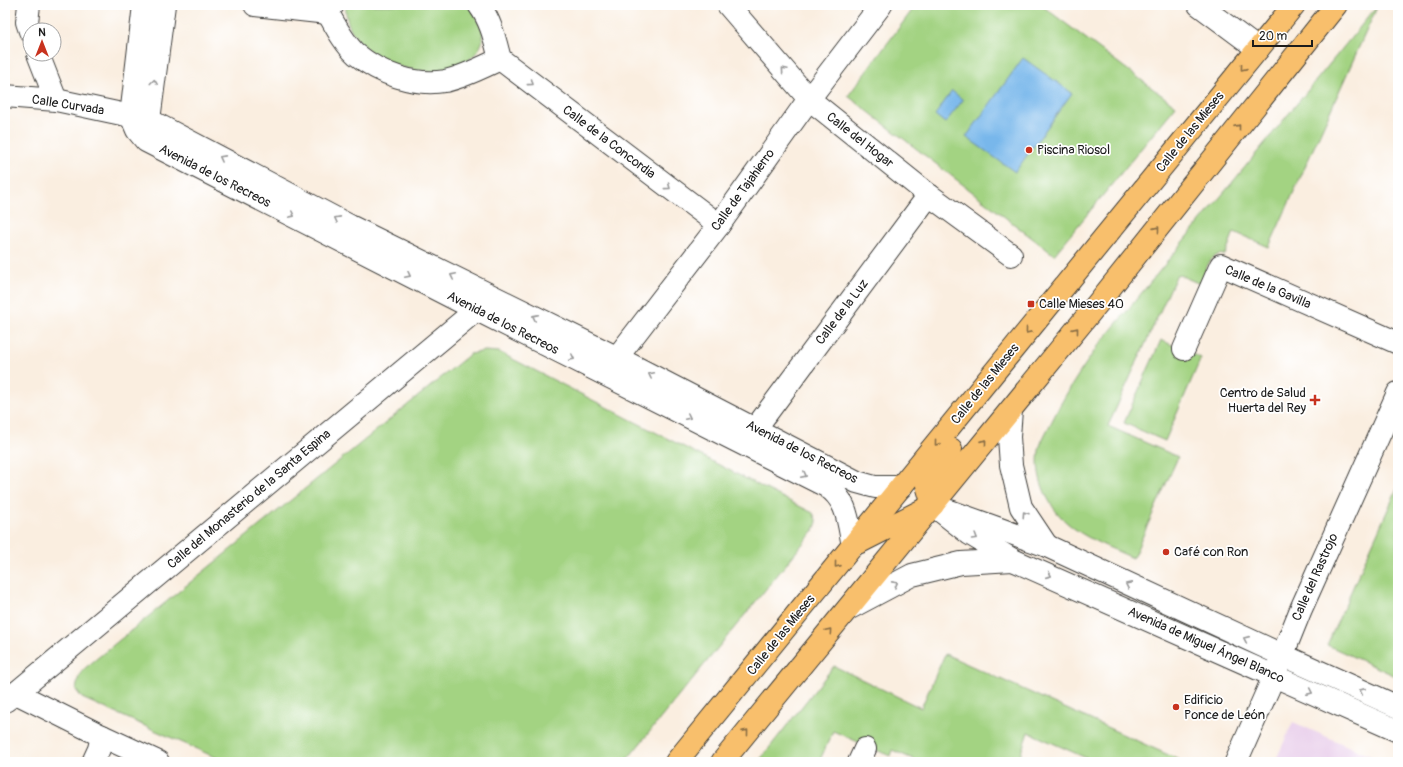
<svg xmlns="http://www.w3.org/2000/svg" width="1403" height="767" font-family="Pangolin,sans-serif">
  <rect width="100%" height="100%" fill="#fff"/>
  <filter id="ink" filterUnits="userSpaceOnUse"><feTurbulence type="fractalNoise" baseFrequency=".025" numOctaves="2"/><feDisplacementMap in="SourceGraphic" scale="8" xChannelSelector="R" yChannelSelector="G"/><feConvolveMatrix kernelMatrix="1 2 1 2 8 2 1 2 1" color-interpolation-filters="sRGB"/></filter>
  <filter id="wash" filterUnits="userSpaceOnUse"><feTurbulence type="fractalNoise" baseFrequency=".012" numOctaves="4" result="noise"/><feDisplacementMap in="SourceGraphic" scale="16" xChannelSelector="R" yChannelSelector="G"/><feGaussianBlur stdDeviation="0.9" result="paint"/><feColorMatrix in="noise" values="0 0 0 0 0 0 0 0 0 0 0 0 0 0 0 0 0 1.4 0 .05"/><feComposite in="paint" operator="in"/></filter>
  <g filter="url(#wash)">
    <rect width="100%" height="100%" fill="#faeee0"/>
    <path fill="#ead1ec" d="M 1293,722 L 1384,762 L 1275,762 Z"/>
    <g fill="#a3d382" stroke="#60784f">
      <path d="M 346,5 L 470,5 C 474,14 481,24 483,33 C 484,40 481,47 476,53 C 442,94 341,61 346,5 Z"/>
      <path d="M 916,5 L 1041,5 L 1176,106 L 1054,255 L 848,96 Z"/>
      <path d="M 1378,5 L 1269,247 L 1234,232 L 1225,255 C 1209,251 1205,273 1200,284 L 1177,274 L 1108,426 L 1178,457 L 1133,558 C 1111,548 1085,539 1066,522 C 1046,504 1033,473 1040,446 C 1043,437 1048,429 1052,421 C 1065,394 1081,370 1098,346 Z"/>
      <path d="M 1161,340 L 1201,358 L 1165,441 L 1124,423 Z"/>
      <path d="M 485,351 L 499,352 L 801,507 L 813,513 L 817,522 L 814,530 L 625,762 L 226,762 L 82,698 L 76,690 L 78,679 L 84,669 L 470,354 Z"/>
      <path d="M 1398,487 L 1398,677 L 1327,645 Z"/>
      <path d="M 945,654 L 1184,762 L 1095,762 L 1028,732 L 1018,762 L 920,762 L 892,750 L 890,756 L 833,731 L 819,762 L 758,762 L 834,666 L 921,708 Z"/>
    </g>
    <g fill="#78b7eb" stroke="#4a6a84">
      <path d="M 1023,58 L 1072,93 L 1015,172 L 966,137 Z"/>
      <path d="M 952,91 L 963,100 L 945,123 L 935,115 Z"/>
    </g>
  </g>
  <g filter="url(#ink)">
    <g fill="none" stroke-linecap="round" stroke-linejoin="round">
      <g stroke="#3d3c39" stroke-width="24">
        <g id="minor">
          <path d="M 29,5 L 27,22 L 30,31"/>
          <path d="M 144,5 L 131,116 L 137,130 L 146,141 L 475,309 L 826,486 C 848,500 848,522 853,546"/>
          <path d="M 164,5 L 149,120 L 350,226 L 616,357 L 857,482 L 875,487 L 901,487"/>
          <path d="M 255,5 L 328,13"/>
          <path d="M 333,5 L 328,13 C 336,27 344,43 356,54 C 380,74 414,86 445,81 C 464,77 483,67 500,59 C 495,40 491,21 479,5"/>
          <path d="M 728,5 L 809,99 L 929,195 L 1011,255"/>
          <path d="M 1199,5 L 1258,49"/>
          <path d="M 38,54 L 56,100"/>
          <path d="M 500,59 L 719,225"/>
          <path d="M 5,96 L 56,100 L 131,116"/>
          <path d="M 1184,349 L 1221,265 L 1398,343"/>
          <path d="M 608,369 L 719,225 L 809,99 L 881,5"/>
          <path d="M 1011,410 L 1009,437 L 1011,465 L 1021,507 L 1047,546"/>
          <path d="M 755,429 L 929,195"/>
          <path d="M 933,505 L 970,534 L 1013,560 L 1398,731"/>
          <path d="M 950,511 L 1047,546 L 1282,655 L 1398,707"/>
          <path d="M 848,609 L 912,575 L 961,563 L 1013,560"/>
          <path d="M 16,693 L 102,736 L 158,762"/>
          <path d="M 5,701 L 16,693 L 469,316 L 483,299"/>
          <path d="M 93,762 L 99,749 L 102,736"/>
          <path d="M 859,762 L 865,749"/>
          <path d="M 1236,762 L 1274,676 L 1301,609 L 1398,393"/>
        </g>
      </g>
      <g stroke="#3d3c39" stroke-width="24">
        <g id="major">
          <path d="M 933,505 L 927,485 L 934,471 L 951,449"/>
          <path d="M 860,542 L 925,509"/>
          <path d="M 676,762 L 1294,5"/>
          <path d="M 722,762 L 1098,303 L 1336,5"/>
        </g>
      </g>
      <use href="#minor" stroke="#fff" stroke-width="22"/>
      <use href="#major" stroke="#f8bf6c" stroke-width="22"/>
    </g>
    <defs><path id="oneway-chevron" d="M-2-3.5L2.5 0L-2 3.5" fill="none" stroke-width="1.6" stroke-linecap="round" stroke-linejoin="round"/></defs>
    <g stroke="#8a6e44">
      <use href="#oneway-chevron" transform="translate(1243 68) rotate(129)"/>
      <use href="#oneway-chevron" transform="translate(1238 127) rotate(-51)"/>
      <use href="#oneway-chevron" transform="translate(1157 229) rotate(-51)"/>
      <use href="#oneway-chevron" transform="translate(1076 330) rotate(-51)"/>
      <use href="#oneway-chevron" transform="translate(1028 331) rotate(129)"/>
      <use href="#oneway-chevron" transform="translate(984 442) rotate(-51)"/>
      <use href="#oneway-chevron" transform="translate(937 443) rotate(129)"/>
      <use href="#oneway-chevron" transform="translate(837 565) rotate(129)"/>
      <use href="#oneway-chevron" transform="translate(829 631) rotate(-49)"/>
      <use href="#oneway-chevron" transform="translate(746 732) rotate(-51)"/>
    </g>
    <g stroke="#999">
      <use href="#oneway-chevron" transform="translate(784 70) rotate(-131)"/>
      <use href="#oneway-chevron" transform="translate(154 82) rotate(-83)"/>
      <use href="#oneway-chevron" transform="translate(531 83) rotate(37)"/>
      <use href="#oneway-chevron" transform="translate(222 158) rotate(-152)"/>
      <use href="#oneway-chevron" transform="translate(668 187) rotate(37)"/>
      <use href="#oneway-chevron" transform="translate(292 215) rotate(27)"/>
      <use href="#oneway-chevron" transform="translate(337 219) rotate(-152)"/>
      <use href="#oneway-chevron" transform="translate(408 275) rotate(27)"/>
      <use href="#oneway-chevron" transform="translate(453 276) rotate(-154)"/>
      <use href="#oneway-chevron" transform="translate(535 317) rotate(-154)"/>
      <use href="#oneway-chevron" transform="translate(572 358) rotate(27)"/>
      <use href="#oneway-chevron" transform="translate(651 375) rotate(-153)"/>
      <use href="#oneway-chevron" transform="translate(688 417) rotate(27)"/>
      <use href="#oneway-chevron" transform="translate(804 475) rotate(27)"/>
      <use href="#oneway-chevron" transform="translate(1025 514) rotate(-124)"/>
      <use href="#oneway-chevron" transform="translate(975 537) rotate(31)"/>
      <use href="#oneway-chevron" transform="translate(1049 575) rotate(24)"/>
      <use href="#oneway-chevron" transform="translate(895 584) rotate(-28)"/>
      <use href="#oneway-chevron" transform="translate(1128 585) rotate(-155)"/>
      <use href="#oneway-chevron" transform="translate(1246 639) rotate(-156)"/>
      <use href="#oneway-chevron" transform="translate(1362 691) rotate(-156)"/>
      <use href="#oneway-chevron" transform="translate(1310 692) rotate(24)"/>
    </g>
  </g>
  <g fill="#c8321e" stroke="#fff" stroke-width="1.5">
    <circle cx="1029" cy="150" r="4"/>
    <rect x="1027" y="300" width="8" height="8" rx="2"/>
    <path d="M1313 394h4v4h4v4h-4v4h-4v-4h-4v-4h4z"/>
    <circle cx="1166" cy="552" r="4"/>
    <circle cx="1176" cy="707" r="4"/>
  </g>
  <g text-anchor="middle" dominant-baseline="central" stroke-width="3.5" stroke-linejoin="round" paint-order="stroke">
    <g font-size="13" fill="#1c1c1c" stroke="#fff">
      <text transform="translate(68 105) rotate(9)">Calle Curvada</text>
      <text transform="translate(1190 132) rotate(-51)">Calle de las Mieses</text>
      <text transform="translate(860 140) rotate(38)">Calle del Hogar</text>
      <text transform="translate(609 142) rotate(37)">Calle de la Concordia</text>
      <text transform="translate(215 176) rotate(27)">Avenida de los Recreos</text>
      <text transform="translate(743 190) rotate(-54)">Calle de Tajahierro</text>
      <text transform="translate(1268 287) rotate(23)">Calle de la Gavilla</text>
      <text transform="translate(842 312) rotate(-53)">Calle de la Luz</text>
      <text transform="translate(503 323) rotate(27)">Avenida de los Recreos</text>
      <text transform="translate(985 384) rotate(-51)">Calle de las Mieses</text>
      <text transform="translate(802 452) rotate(27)">Avenida de los Recreos</text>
      <text transform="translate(249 499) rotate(-40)">Calle del Monasterio de la Santa Espina</text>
      <text transform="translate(1315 577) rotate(-66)">Calle del Rastrojo</text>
      <text transform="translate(781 635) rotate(-51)">Calle de las Mieses</text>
      <text transform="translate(1206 645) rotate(24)">Avenida de Miguel Ángel Blanco</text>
    </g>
    <g font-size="13" fill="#1c1c1c" stroke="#fff" text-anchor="start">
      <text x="1037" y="150">Piscina Riosol</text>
      <text x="1039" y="304">Calle Mieses 40</text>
      <text x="1306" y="393" text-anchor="end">Centro de Salud<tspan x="1306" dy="15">Huerta del Rey</tspan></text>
      <text x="1174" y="552">Café con Ron</text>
      <text x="1184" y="700">Edificio<tspan x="1184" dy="15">Ponce de León</tspan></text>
    </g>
  </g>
  <rect width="1403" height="767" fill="none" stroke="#fff" stroke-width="20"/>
  <g transform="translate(42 42)"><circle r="19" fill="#ffffff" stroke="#a4a4a4"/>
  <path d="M0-3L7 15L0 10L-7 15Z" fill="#c8321e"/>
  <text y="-6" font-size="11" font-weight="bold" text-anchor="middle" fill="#1c1c1c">N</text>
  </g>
  <path d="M1253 40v6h59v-6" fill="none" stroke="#1c1c1c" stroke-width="2"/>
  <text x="1259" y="40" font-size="12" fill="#1c1c1c" stroke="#ffffff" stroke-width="3" paint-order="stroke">20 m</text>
</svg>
